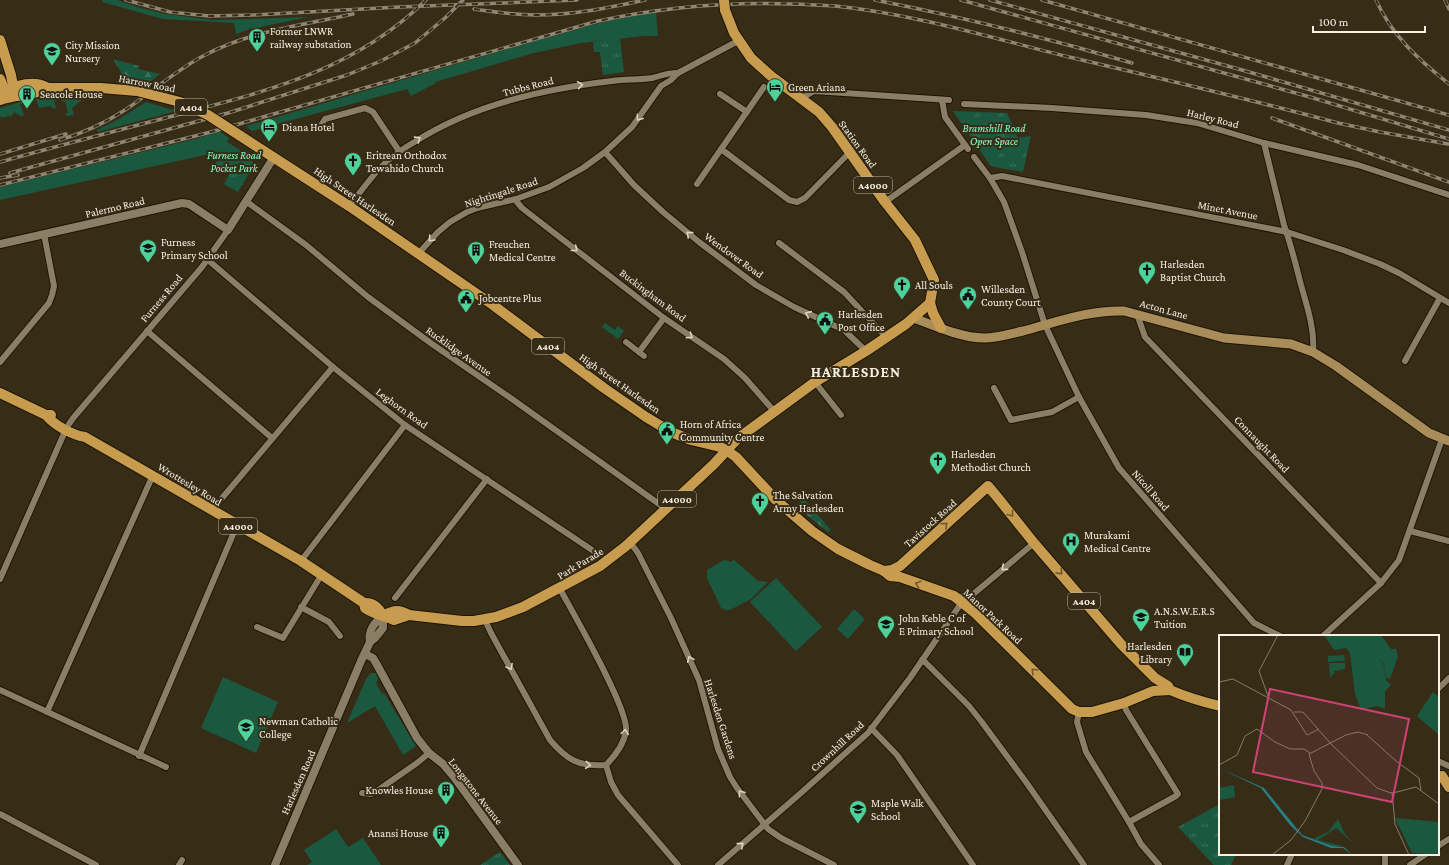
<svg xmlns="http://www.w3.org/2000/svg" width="1449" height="865" font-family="'Crimson Pro',serif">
  <defs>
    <pattern id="forest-firs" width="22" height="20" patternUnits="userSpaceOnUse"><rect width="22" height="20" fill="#1b5840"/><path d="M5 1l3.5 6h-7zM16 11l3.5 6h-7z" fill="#3d705b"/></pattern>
    <pattern id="park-tufts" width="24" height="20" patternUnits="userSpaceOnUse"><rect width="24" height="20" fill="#1b5840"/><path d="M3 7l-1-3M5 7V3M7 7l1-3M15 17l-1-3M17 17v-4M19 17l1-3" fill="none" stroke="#3d705b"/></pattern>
  </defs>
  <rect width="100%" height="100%" fill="#372d17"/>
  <g fill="#1b5840">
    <path d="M 103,0 L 117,0 L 141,8 L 165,14 L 214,20 L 309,17 L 250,29 L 236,34 L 234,23 L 163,19 L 102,2 Z"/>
    <path d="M 656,12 L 658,36 L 644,36 L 581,43 L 534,53 L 435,82 L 436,83 L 411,96 L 407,89 L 266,127 L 264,129 L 262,128 L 252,131 L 246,126 L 545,38 L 611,20 Z"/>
    <path d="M 83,95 L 83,99 L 72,108 L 74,115 L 66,116 L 65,114 L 68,113 L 65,101 L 62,102 L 61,99 L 54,101 L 56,108 L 53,109 L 51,106 L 39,108 L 36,99 Z"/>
    <path d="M 30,99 L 31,101 L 20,104 L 24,116 L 20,116 L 14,112 L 11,117 L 9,116 L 2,118 L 0,116 L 0,108 Z"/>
    <path d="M 146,102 L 176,111 L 98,132 L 97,130 L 119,119 Z"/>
    <path d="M 219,131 L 229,138 L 223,151 L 0,200 L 0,187 L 199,138 Z"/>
    <path d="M 605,323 L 615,330 L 618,326 L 624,331 L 618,339 L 602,327 Z"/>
    <path d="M 733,559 L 758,581 L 768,582 L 751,599 L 730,610 L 726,610 L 721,608 L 707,578 L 707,570 L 724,560 L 732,562 Z"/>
    <path d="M 776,578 L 822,627 L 796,651 L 750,602 Z"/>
    <path d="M 854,609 L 865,619 L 848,639 L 837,629 Z"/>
    <path d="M 371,673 L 376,673 L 379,677 L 376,683 L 382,694 L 384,693 L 416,746 L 403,755 L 375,706 L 347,723 L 366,679 Z"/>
    <path d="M 223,677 L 278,702 L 256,753 L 201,728 Z"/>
    <path d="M 336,829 L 348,847 L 363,838 L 381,865 L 307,865 L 312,862 L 304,850 Z"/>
  </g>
  <g fill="url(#forest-firs)">
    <path d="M 113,59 L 139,66 L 138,69 L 160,74 L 146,85 L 121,80 L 121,72 Z"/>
    <path d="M 804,499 L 831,530 L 828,532 L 796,506 Z"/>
  </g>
  <g fill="url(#park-tufts)">
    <path d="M 620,38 L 624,72 L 603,75 L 600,52 L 594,52 L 593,42 Z"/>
    <path d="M 953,111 L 1007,113 L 1018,138 L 1031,136 L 1023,172 L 995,167 L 990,165 Z"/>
    <path d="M 227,142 L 251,157 L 254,165 L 238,192 L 224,184 L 230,173 L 215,165 Z"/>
    <path d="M 1219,796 L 1220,797 L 1220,854 L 1236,854 L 1231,865 L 1214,865 L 1178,827 L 1218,805 Z"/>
    <path d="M 500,852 L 510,865 L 480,865 Z"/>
  </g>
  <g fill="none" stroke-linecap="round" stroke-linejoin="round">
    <g stroke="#1f1502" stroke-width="8">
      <g id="minor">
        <path d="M 720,94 L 747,112"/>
        <path d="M 802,98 L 814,91 L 949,100"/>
        <path d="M 942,100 L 945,117 L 968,149"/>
        <path d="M 964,104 L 1052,108 L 1146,115 L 1197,123 L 1264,143 L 1358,165 L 1449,195"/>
        <path d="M 320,127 L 325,119 L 365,108 L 373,112 L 399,151"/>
        <path d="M 1264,143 L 1284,225 C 1291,245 1296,265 1301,285 C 1307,306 1315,330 1313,352"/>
        <path d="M 721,149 L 789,200 L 797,202 L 805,198 L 850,152"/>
        <path d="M 605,152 L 634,185 L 663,212 L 699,242 L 756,285 L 794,307 L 844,330 L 866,351"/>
        <path d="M 974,157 L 990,178 L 1004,202 L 1022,252 L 1045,325 L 1079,397 L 1119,468 L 1254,623 L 1280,636"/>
        <path d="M 990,178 L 1002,176 L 1287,232 L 1343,250 L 1380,264 L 1399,273 L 1449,303"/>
        <path d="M 697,184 L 764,87"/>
        <path d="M 516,199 L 517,202 L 522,208 L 664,318 L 724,359 L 745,378 L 774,411"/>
        <path d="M 247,202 L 306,245 L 368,297 L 432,344 L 512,399 L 666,509"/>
        <path d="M 885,202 L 965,145"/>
        <path d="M 349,206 C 360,193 370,178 382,166 C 392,156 404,148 416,141 C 475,104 544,89 612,81 C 625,79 639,80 652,78 C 662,76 667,72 678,73 L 738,41"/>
        <path d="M 779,243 L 844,292 L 886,337"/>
        <path d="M 418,254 L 438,232 L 450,222 L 467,212 L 477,208 L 516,199 L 549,187 L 583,168 L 605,152 L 632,127 L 661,86 L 671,80 L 678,73"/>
        <path d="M 208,260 L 333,367 L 405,425 L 598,554"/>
        <path d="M 1137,314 L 1145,337 L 1381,583"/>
        <path d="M 147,331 L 272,438"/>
        <path d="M 626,342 L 644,356"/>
        <path d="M 639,352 L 664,318"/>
        <path d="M 1405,361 L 1440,298"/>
        <path d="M 0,362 L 49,303 L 52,295 L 54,286 L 44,234"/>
        <path d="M 815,382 L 841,415"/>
        <path d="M 994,388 L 1011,420 L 1052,412 L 1079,397"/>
        <path d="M 69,424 L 74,417 L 202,267 L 228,230"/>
        <path d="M 212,510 L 333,367"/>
        <path d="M 1410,531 L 1449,541"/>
        <path d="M 630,542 L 638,553 L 671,618 L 699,680 L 718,749 L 730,777 L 737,788 L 768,829 L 781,838 L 834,865"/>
        <path d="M 301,561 L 405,425"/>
        <path d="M 0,579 L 66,429"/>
        <path d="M 560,589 C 573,613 629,709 626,731 C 624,744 615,756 606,765"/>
        <path d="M 955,596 L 966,598 L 971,596 L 1034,543"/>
        <path d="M 395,598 L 487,479"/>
        <path d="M 301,607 L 329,622 L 340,636"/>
        <path d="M 485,620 L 491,633 L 550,740 C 567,760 579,767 606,765"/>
        <path d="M 257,627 L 283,638 L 322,574"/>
        <path d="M 1323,636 L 1381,583 L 1399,560 L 1442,439"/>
        <path d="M 922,660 L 925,662 L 969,706 L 981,721 L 1026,782 L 1084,865"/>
        <path d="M 1438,689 L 1449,678"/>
        <path d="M 0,690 L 166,767"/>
        <path d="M 1124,703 L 1126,710 L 1178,794 L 1176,796 L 1129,822"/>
        <path d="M 47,712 L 153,475"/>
        <path d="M 1079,712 L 1077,722 L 1086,752 L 1129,822 L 1141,844 L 1159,865"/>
        <path d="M 871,728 L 897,755 L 973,865"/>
        <path d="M 139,756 L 237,525"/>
        <path d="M 1438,761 L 1449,766"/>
        <path d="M 606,765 L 611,782 L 618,795 L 678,865"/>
        <path d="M 362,793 L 370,794 L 374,793 L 417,763 L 429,753"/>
        <path d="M 0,814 L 96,865"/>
        <path d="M 1438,846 L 1449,839"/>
        <path d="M 179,865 L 182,860"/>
        <path d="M 718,865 L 802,792 L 868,733 L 910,678 L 962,602"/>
        <path d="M 1287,865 L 1292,854"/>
        <path d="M 1385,865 L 1385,854"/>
        <path d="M 1410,865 L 1426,854"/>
      </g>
    </g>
    <g stroke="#1f1502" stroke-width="10">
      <g id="tertiary">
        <path d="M 0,244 L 182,203 L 189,204 L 228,230 L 274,157"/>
        <path d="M 370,642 C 368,630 374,623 383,616"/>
        <path d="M 365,654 L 373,658 L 376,663 L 417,738 L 429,753 L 443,764 L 454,777 L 518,865"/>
        <path d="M 275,865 L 361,661 L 370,642 L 375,638 L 383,628 L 383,616"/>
      </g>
    </g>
    <g stroke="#1f1502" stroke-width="11">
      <path id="secondary" d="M 914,318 C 935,326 962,338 984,338 C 997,338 1010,334 1023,331 C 1057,322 1089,310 1124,311 L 1224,338 L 1291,344 L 1313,352 L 1336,366 L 1429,433 L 1449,441"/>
    </g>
    <g stroke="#1f1502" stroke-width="12">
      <g id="primary">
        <path d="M 0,40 L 11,75 L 15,96"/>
        <path d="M 0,79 L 7,95"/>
        <path d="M 0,93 C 14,86 34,79 48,88"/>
        <path d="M 0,100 C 15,94 35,96 48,88 L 101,88 L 137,91"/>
        <path d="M 239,135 L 349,206 L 493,305 L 604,388 L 646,417 L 671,432 L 691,440 L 720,447 L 726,450 L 736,457 L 776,500 L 812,531 L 838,549 L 870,565 L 884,571 L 890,576 L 900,577 L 954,596 L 974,612 L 1072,709 L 1079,712 L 1092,712 L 1124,703 L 1153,691 L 1170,690"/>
        <path d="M 930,303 L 933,313 L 941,328"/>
        <path d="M 0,393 L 46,415 L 51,415"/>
        <path d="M 46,415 C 54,425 72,435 85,437 L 301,561 L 364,603 C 374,602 379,608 383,616"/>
        <path d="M 884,571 L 892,570 L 900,566 L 988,486 L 998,498 L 1034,543 L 1121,644 L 1155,678 L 1168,686 L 1170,690 C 1186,697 1203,702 1220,706"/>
        <path d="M 364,603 L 365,608 C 374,614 384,616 394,620 L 409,615"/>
        <path d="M 383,616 C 393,610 399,609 409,615 L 462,621 L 474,621 L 496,617 L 523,607 L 600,566 L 626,546 L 714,464 L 737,439 L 815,382 L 866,351 L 906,324 L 930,303 L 934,280 L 915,240 L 885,202 L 832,127 L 819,112 L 771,76 L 751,58 L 734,33 L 725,10"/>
        <path d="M 1442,776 L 1449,787"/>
      </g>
    </g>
    <use href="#minor" stroke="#8a7e66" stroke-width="6"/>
    <use href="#tertiary" stroke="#8a7e66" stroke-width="8"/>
    <use href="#secondary" stroke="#a88d5a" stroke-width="9"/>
    <use href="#primary" stroke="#c79c4f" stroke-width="10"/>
    <g stroke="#8f8674" stroke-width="3.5">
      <g id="rail">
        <path d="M 126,0 L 170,12 L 209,16 L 253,15 L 399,7 L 577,0"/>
        <path d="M 875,0 C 962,17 1047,38 1132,63"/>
        <path d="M 961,0 L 1310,97 L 1449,139"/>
        <path d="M 990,0 L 1242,70 L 1449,130"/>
        <path d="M 1042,0 L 1449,115"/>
        <path d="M 1376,0 C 1392,36 1419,60 1449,84"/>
        <path d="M 1445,0 L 1449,9"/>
        <path d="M 474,9 C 495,12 515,15 535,15 C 573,15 608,8 645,0"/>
        <path d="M 1272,118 L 1449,182"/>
        <path d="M 60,140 C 83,133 105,123 125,110 C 152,92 176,70 205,55 C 251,31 303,25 353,14"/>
        <path d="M 0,154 L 66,134"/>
        <path d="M 0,162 C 58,146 115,131 173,116 C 267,91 354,71 426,0"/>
        <path d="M 10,173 L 228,113 L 347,75 L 381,61 L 415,43 L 445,18 L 463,0"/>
        <path d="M 0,178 L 18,175"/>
        <path d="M 0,185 L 211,132 L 598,21 C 676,4 755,0 835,6 C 914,14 992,38 1069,57 C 1159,78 1249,99 1338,123 L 1380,132 L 1448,144"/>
      </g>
    </g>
    <use href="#rail" stroke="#372d17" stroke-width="2" stroke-dasharray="6" stroke-linecap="butt"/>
    <g stroke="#1f1502" stroke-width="12" stroke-linecap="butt">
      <g id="primary-bridge">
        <path d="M 724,0 L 725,10"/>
        <path d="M 137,91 L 180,102 L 208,115 L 239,135"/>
      </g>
    </g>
    <use href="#primary-bridge" stroke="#c79c4f" stroke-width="10"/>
  </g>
  <defs><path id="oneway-chevron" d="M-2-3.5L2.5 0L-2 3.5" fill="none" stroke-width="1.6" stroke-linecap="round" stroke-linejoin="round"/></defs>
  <g stroke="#dcd4c4">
    <use href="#oneway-chevron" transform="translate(580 85) rotate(-8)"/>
    <use href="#oneway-chevron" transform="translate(639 118) rotate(126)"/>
    <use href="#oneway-chevron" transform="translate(418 139) rotate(-32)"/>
    <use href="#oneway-chevron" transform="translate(689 234) rotate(-140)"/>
    <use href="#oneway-chevron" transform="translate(431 239) rotate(133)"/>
    <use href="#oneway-chevron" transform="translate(575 249) rotate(38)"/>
    <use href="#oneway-chevron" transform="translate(808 314) rotate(-156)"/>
    <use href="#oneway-chevron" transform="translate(690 336) rotate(34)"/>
    <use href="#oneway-chevron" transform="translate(1004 568) rotate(140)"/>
    <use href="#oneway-chevron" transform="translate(690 659) rotate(-114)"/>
    <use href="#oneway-chevron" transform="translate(510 667) rotate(61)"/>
    <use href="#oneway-chevron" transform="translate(625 732) rotate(-82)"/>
    <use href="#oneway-chevron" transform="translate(588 765) rotate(6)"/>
    <use href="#oneway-chevron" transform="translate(741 793) rotate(-127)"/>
    <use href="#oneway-chevron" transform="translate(741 845) rotate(-41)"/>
  </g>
  <g stroke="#71592d">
    <use href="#oneway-chevron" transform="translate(1011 514) rotate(52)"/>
    <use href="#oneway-chevron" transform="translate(945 525) rotate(-42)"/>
    <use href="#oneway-chevron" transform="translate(1060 572) rotate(48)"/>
    <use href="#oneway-chevron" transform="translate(918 584) rotate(-161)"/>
    <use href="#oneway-chevron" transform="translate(1034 671) rotate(-135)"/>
  </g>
  <defs>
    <g id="building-pin" transform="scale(0.9)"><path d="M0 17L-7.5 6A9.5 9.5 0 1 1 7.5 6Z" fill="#4dd39a" stroke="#372d17"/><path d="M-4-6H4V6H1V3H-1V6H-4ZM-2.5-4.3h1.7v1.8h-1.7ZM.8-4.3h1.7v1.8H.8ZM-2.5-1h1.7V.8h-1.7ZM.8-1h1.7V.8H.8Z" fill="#111"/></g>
    <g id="school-pin" transform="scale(0.9)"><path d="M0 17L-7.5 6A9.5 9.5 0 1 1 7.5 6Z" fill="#4dd39a" stroke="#372d17"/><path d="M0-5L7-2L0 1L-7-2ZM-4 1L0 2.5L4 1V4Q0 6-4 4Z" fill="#111"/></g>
    <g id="hotel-pin" transform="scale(0.9)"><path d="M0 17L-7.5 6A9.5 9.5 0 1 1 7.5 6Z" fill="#4dd39a" stroke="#372d17"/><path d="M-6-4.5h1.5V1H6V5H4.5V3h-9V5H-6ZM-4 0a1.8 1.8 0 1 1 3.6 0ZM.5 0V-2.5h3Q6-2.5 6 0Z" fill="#111"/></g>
    <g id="church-pin" transform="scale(0.9)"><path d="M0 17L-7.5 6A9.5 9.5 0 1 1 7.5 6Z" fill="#4dd39a" stroke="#372d17"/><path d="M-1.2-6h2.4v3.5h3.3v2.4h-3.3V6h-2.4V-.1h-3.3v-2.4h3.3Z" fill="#111"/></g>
    <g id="civic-pin" transform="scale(0.9)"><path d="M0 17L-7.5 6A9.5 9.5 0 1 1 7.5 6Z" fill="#4dd39a" stroke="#372d17"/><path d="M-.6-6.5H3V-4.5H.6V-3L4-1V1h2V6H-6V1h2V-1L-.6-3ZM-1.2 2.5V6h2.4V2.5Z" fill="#111"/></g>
    <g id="hospital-pin" transform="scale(0.9)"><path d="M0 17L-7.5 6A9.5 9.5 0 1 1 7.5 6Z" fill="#4dd39a" stroke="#372d17"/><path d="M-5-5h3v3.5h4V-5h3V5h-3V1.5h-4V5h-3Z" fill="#111"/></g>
    <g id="university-pin" transform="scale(0.9)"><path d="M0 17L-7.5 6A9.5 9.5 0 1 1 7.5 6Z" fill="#4dd39a" stroke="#372d17"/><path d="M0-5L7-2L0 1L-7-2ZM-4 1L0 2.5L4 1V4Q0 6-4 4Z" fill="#111"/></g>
    <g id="library-pin" transform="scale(0.9)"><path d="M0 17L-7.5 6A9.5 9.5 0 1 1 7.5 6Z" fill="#4dd39a" stroke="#372d17"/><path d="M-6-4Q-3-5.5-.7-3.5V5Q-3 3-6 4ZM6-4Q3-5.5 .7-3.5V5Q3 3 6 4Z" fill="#111"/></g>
  </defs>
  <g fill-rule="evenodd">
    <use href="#building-pin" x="257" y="37"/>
    <use href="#school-pin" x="52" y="51"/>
    <use href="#hotel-pin" x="775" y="87"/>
    <use href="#building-pin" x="27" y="94"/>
    <use href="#hotel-pin" x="269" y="127"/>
    <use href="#church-pin" x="353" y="161"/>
    <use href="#school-pin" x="148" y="248"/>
    <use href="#building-pin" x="476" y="250"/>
    <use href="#church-pin" x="1147" y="270"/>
    <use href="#church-pin" x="902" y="285"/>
    <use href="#civic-pin" x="968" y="295"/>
    <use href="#civic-pin" x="466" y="298"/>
    <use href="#civic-pin" x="825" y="320"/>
    <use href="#civic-pin" x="667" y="430"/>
    <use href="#church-pin" x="938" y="460"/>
    <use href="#church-pin" x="760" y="501"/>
    <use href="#hospital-pin" x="1071" y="541"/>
    <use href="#university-pin" x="1141" y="617"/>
    <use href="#school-pin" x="886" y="624"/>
    <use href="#library-pin" x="1185" y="652"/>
    <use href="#school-pin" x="246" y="727"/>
    <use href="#building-pin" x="446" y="790"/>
    <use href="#school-pin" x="858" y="809"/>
    <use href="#building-pin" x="441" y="833"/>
  </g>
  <g text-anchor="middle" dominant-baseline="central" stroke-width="4" stroke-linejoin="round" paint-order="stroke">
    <g fill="#372d17" stroke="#bdb6a6" stroke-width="1">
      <rect x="175" y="99" width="32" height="16" rx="3"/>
      <rect x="854" y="177" width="38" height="16" rx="3"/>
      <rect x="532" y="338" width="32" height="16" rx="3"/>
      <rect x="658" y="491" width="38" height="16" rx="3"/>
      <rect x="219" y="518" width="38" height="16" rx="3"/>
      <rect x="1068" y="593" width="32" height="16" rx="3"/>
    </g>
    <g font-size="10" font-weight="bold" fill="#f7f0e3">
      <text x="191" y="107">A404</text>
      <text x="873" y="185">A4000</text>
      <text x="548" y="346">A404</text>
      <text x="677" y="499">A4000</text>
      <text x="238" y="526">A4000</text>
      <text x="1084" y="601">A404</text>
    </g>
    <g font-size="11" fill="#f7f0e3" stroke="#372d17" text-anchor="start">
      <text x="270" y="31">Former LNWR<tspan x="270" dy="13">railway substation</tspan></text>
      <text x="65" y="45">City Mission<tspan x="65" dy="13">Nursery</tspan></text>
      <text x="788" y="87">Green Ariana</text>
      <text x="40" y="94">Seacole House</text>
      <text x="282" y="127">Diana Hotel</text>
      <text x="366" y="155">Eritrean Orthodox<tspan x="366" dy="13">Tewahido Church</tspan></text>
      <text x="161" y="242">Furness<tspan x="161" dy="13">Primary School</tspan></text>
      <text x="489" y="244">Freuchen<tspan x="489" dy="13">Medical Centre</tspan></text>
      <text x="1160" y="264">Harlesden<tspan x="1160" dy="13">Baptist Church</tspan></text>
      <text x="915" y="285">All Souls</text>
      <text x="981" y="289">Willesden<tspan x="981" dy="13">County Court</tspan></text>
      <text x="479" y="298">Jobcentre Plus</text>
      <text x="838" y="314">Harlesden<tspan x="838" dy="13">Post Office</tspan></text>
      <text x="680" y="424">Horn of Africa<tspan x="680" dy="13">Community Centre</tspan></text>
      <text x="951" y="454">Harlesden<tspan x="951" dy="13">Methodist Church</tspan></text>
      <text x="773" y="495">The Salvation<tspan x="773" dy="13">Army Harlesden</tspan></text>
      <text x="1084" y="535">Murakami<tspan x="1084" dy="13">Medical Centre</tspan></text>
      <text x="1154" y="611">A.N.S.W.E.R.S<tspan x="1154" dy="13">Tuition</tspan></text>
      <text x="899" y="618">John Keble C of<tspan x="899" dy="13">E Primary School</tspan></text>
      <text x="1172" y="646" text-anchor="end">Harlesden<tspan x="1172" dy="13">Library</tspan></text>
      <text x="259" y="721">Newman Catholic<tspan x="259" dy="13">College</tspan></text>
      <text x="433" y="790" text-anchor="end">Knowles House</text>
      <text x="871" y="803">Maple Walk<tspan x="871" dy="13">School</tspan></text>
      <text x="428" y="833" text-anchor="end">Anansi House</text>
    </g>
    <g font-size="11" fill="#f7f0e3" stroke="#372d17">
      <text transform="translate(147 83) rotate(11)">Harrow Road</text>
      <text transform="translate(528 86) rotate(-14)">Tubbs Road</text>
      <text transform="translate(1213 118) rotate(14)">Harley Road</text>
      <text transform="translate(858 144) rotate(54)">Station Road</text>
      <text transform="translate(501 192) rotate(-18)">Nightingale Road</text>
      <text transform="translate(355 196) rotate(34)">High Street Harlesden</text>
      <text transform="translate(115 207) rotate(-13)">Palermo Road</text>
      <text transform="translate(1228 210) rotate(11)">Minet Avenue</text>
      <text transform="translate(734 255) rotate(36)">Wendover Road</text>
      <text transform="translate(653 295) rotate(37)">Buckingham Road</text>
      <text transform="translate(161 298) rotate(-50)">Furness Road</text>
      <text transform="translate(1164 309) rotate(15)">Acton Lane</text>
      <text transform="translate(459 351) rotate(35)">Rucklidge Avenue</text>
      <text transform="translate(620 383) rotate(35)">High Street Harlesden</text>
      <text transform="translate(402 408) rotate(36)">Leghorn Road</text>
      <text transform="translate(1262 444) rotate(46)">Connaught Road</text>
      <text transform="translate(190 484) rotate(31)">Wrottesley Road</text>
      <text transform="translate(1151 490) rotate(49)">Nicoll Road</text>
      <text transform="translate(930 523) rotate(-42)">Tavistock Road</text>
      <text transform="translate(580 563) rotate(-31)">Park Parade</text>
      <text transform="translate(993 616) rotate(43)">Manor Park Road</text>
      <text transform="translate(721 719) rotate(72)">Harlesden Gardens</text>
      <text transform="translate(837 746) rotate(-43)">Crownhill Road</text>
      <text transform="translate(298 782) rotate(-66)">Harlesden Road</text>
      <text transform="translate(476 791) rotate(52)">Longstone Avenue</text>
    </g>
    <g font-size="11" font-style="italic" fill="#87ffca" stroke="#372d17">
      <text x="994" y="128">Bramshill Road<tspan x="994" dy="13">Open Space</tspan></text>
      <text x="234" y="155">Furness Road<tspan x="234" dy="13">Pocket Park</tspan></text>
    </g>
    <g font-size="15" font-weight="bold" letter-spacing="1" fill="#f7f0e3" stroke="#372d17">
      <text x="856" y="372">HARLESDEN</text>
    </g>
  </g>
  <g transform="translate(1219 635)">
    <rect width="220" height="220" fill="#372d17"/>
    <path d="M 125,20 L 126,26 L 109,27 L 109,21 Z" fill="#1b5840"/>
    <path d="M 119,184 L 126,199 L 135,209 L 117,193 L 99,205 L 123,211 L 113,211 L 94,204 L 109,197 Z" fill="#1b5840"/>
    <path d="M 105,0 L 162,0 L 172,14 L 177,14 L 179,21 L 171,44 L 167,42 L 165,29 L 157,19 L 131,18 L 127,13 L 115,15 ZM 176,183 L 220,187 L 220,220 L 193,218 Z" fill="#1b5840"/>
    <path d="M 146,17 L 159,20 L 165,31 L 167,45 L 172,50 L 166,56 L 166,74 L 158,71 L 142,75 L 136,59 L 131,18 ZM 110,28 L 126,28 L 126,34 L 115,36 L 115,39 L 111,42 ZM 214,57 L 220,62 L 220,100 L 198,81 ZM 15,150 L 16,162 L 1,165 L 0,153 Z" fill="#1b5840"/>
    <path d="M 0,133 L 45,153 L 83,200 L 113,211 L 125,212 L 133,220 L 124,213 L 112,213 L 84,202 L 71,190 L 42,153 Z" fill="#277f89"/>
    <path fill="none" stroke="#847b69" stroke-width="1" d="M 40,36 L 59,0M 40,36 L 49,61M 0,47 L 14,44 L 72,75 L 88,100 L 100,94M 75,77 L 84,77 L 112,109M 147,99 L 177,126 L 200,143 L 202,155M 112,109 L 158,153 L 172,158 L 178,157M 0,130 L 18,120 L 26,101 L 38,94 L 56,107 L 71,114 L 85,114 L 91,118M 173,157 L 176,189 L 190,220M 178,157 L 197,152 L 220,169M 53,220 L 72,205 L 86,186 L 103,154 L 103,148 L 95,136 L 90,119 L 127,100 L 139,97 L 149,100"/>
    <path fill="#cd4376" fill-opacity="0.15" stroke="#cd4376" stroke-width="2" d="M 51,54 L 190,84 L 173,167 L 34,137 Z"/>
    <rect width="220" height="220" fill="none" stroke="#f7f0e3" stroke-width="2"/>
  </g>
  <path d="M1313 26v6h112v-6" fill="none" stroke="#f7f0e3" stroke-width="2"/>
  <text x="1319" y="26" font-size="12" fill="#f7f0e3" stroke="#372d17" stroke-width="3" paint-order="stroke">100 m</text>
</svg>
